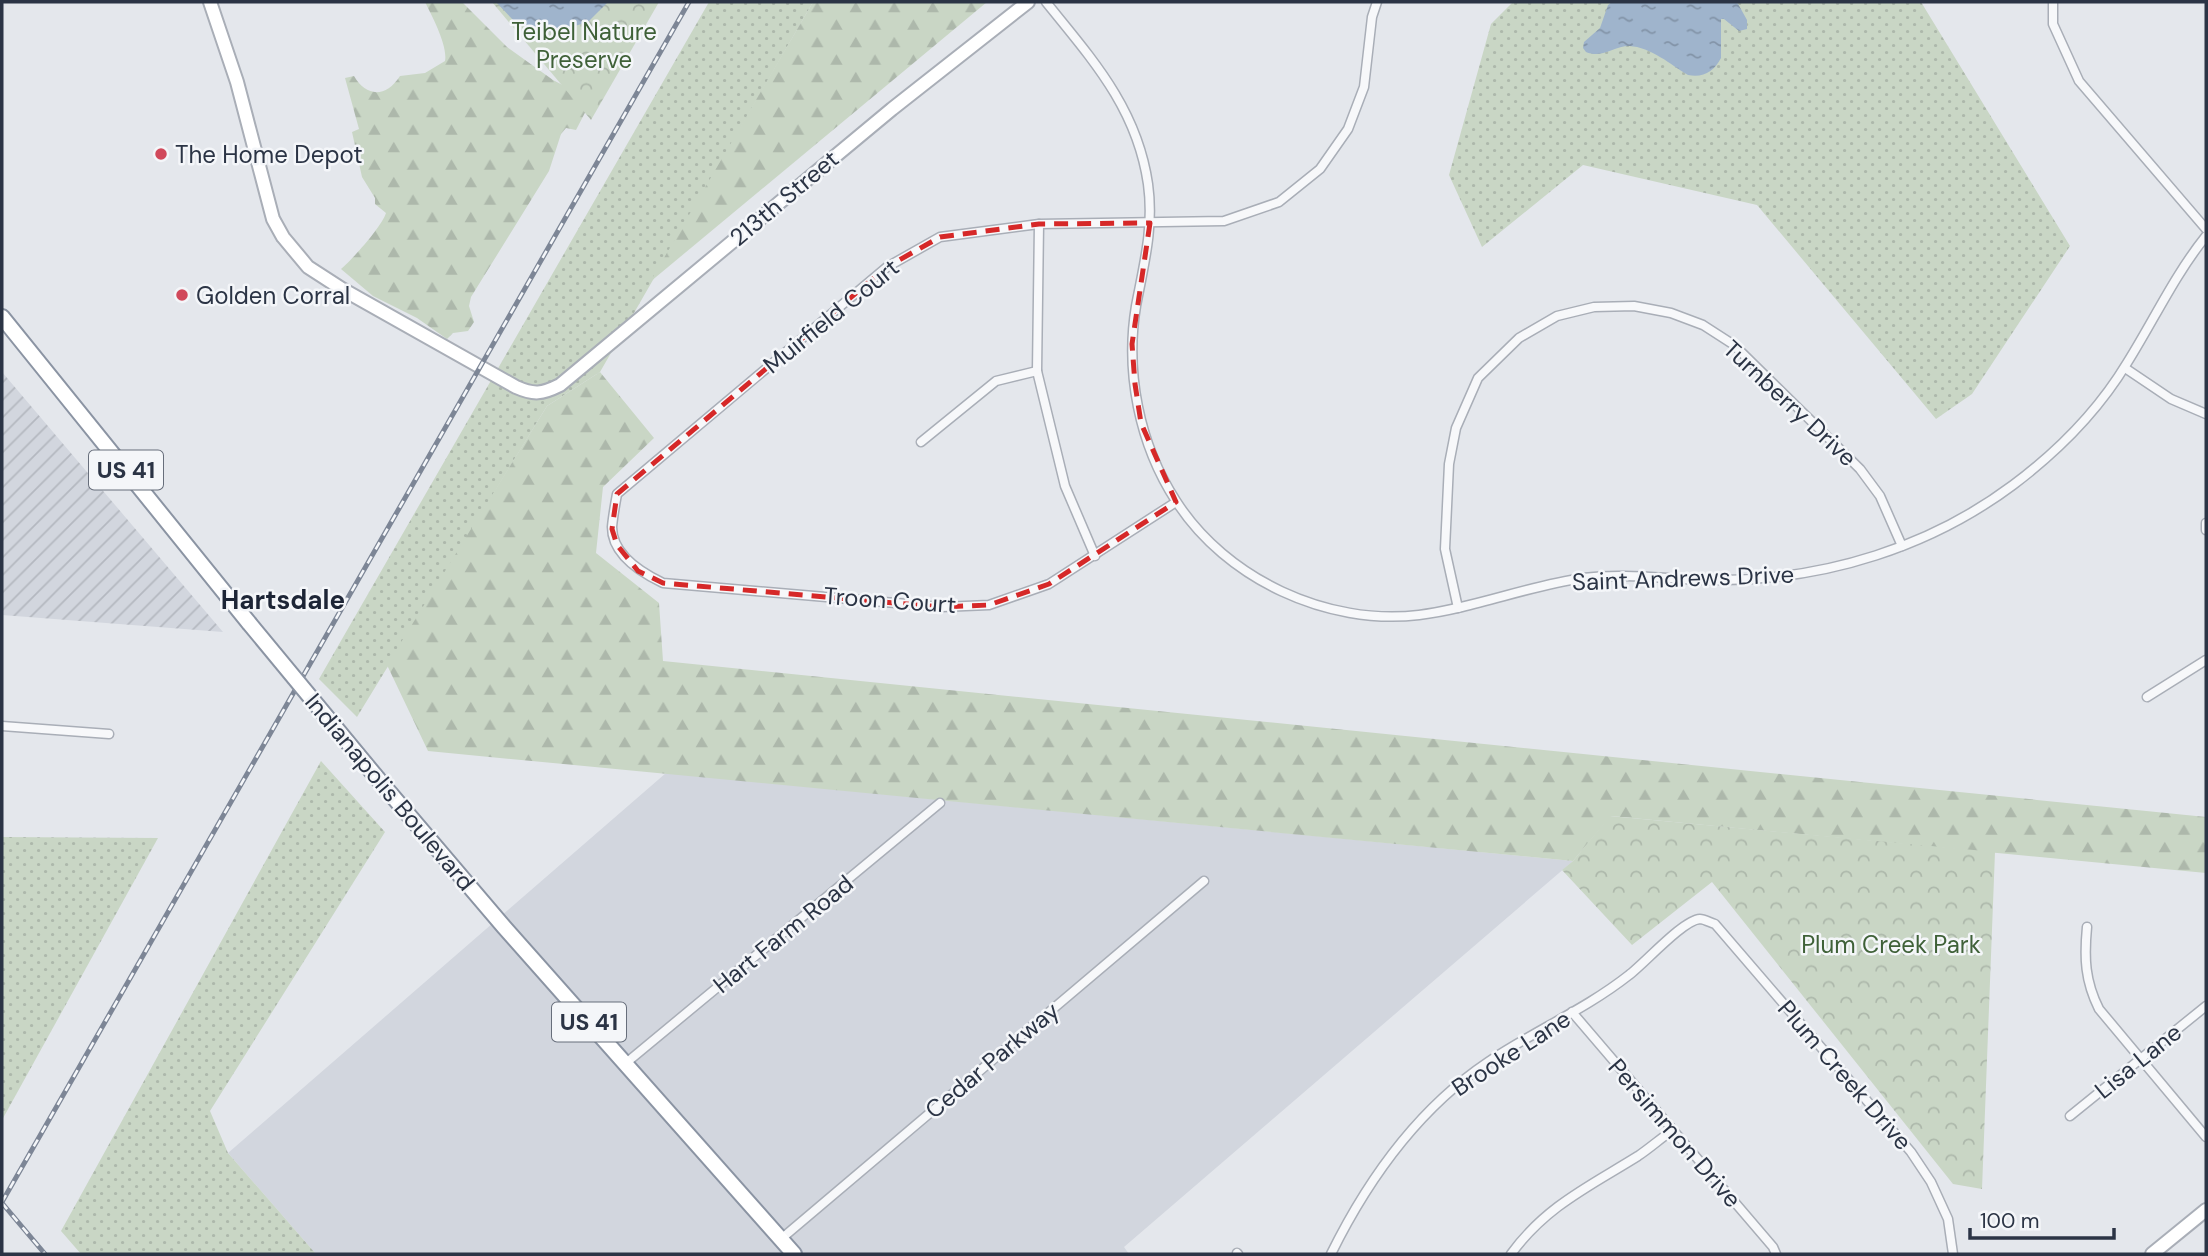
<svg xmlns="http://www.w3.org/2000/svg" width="2208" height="1256" font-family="'DM Sans',sans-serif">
  <defs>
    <pattern id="industrial-furrows" width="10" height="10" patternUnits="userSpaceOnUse" patternTransform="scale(1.75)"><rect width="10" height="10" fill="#d2d6de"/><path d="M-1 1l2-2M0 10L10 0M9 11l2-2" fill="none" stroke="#b4b8c0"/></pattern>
    <pattern id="grass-dots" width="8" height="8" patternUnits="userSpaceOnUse" patternTransform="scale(1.75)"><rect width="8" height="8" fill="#c9d6c5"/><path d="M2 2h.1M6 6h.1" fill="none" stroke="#adb8ab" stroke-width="1.8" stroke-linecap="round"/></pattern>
    <pattern id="forest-firs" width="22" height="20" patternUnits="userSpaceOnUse" patternTransform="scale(1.75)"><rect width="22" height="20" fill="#c9d6c5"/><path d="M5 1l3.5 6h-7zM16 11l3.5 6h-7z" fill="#adb8ab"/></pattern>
    <pattern id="park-crowns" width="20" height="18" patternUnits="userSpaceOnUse" patternTransform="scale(1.75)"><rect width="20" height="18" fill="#c9d6c5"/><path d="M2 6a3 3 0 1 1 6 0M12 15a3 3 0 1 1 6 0" fill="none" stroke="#adb8ab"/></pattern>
    <pattern id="water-ripples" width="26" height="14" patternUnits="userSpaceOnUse" patternTransform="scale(1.75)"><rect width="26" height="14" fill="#9fb4cc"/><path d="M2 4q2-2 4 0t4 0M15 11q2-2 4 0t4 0" fill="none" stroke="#8293a7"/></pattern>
  </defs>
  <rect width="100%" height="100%" fill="#e4e7ec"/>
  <path fill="#d2d6de" d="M 666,773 L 1573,861 L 1124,1247 L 1129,1254 L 316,1254 L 228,1153 Z"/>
  <path fill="url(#industrial-furrows)" d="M 2,372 L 223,632 L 2,615 Z"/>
  <g fill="url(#grass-dots)">
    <path d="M 709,2 L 813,2 L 600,372 L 547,406 L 357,717 L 319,679 Z"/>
    <path d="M 1513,2 L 1921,2 L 2070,246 L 1972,394 L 1936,419 L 1757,205 L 1583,165 L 1482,247 L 1449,175 L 1491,24 Z"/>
    <path d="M 321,761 L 385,832 L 210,1111 L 228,1153 L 316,1254 L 81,1254 L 61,1231 Z"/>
    <path d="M 2,837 L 158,838 L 2,1120 Z"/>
  </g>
  <g fill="url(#forest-firs)">
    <path d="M 425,2 L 462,2 L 507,47 L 553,80 L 572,90 L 604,76 L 576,130 L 566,128 L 561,134 L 549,171 L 471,297 L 469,306 L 474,322 L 468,331 L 453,333 L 447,339 L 417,318 L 373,296 L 341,269 C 353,259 382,226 386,213 L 375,204 L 375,198 L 362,177 L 352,132 L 359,129 L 345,78 L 354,76 C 366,97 386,98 400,76 L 425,73 L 445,61 C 448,46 432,16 425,2 Z"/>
    <path d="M 813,2 L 987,2 L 650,282 Z"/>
    <path d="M 600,372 L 654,438 L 603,487 L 596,553 L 659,603 L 663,661 L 2206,817 L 2206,873 L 1611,816 L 1573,861 L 428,751 L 387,665 L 547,406 Z"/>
  </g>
  <g fill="url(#park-crowns)">
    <path d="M 492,2 L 659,2 L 591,120 Z"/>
    <path d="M 1610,816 L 1995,852 L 1982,1189 L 1953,1184 L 1712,882 L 1632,945 L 1562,870 L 1573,861 Z"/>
  </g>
  <g fill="url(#water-ripples)">
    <path d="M 496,2 L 608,2 L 588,22 L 555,32 L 537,31 L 515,22 Z"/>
    <path d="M 1612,2 L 1737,2 L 1747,20 L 1747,29 L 1739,31 L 1724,19 L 1721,19 L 1721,58 C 1714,71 1704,78 1688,75 C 1671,65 1651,47 1629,46 C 1614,46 1602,59 1586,52 L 1583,48 L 1584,42 L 1600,28 L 1608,5 Z"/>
  </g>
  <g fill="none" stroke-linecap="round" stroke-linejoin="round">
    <g stroke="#a9aeb7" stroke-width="11">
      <g id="street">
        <path d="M 1046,2 C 1092,59 1137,108 1148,184 C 1154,227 1144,264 1136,306 C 1125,372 1139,444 1176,501 C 1226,579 1327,626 1419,615 C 1475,608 1527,586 1583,578 C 1630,572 1677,581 1724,580 C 1827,579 1930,547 2013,485 C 2057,452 2098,411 2127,363 C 2154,320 2174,276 2206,236"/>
        <path d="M 2053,2 L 2053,24 L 2079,81 L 2206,229"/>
        <path d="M 1039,224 L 1037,371 L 1065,486 L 1095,556"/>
        <path d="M 2125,368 L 2171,399 L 2206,414"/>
        <path d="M 921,442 L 996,381 L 1037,371"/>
        <path d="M 1176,502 L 1049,584 L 989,605 L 942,607 L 663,583 C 642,573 612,555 612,527 C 613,516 615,505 617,494 L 887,267 L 940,237 L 1039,224 L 1224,221 L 1279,202 L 1320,169 L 1348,129 L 1364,87 L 1372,17 L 1377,2"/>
        <path d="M 2206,523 L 2206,530"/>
        <path d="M 1458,608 L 1445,549 L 1449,464 L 1456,428 L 1478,378 L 1519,338 L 1557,316 L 1594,307 L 1634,306 L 1671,313 L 1703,325 L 1734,345 L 1860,469 L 1880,496 L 1902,546"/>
        <path d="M 2147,697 L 2206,660"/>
        <path d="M 2,726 L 109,734"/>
        <path d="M 2087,927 C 2084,958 2085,981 2099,1009 L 2206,1137"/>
        <path d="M 1572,1012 L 1773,1247 L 1776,1254"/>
        <path d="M 626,1063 L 940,803"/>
        <path d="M 2070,1116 L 2206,1006"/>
        <path d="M 781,1239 L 1204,881"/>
        <path d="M 1237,1253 L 1238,1254"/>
        <path d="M 1331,1254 C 1368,1179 1418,1109 1488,1062 C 1534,1031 1586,1009 1629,975 C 1645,963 1683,920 1700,919 C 1704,919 1711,923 1715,924 L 1911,1152 L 1931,1182 L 1948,1219 L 1953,1254"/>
        <path d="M 1511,1254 C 1546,1206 1590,1186 1638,1156 C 1650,1148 1661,1138 1673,1130"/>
      </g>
    </g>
    <g stroke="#a9aeb7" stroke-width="16">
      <g id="secondary">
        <path d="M 210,2 L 237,82 L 273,219 L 283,237 L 308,267 L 342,289 L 516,387 C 534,395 542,394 560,385 L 892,109 L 1028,2"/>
        <path d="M 2152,1254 L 2206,1210"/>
      </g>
    </g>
    <g stroke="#8b94a3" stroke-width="18">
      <g id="highway">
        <path d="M 2,317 L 249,623"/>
        <path d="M 378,779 L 504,927 L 794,1254"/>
      </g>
    </g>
    <use href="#street" stroke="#f7f8fa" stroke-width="8"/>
    <use href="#secondary" stroke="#fff" stroke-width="12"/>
    <use href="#highway" stroke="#fff" stroke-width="14"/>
    <g stroke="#7d8696" stroke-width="5">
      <g id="rail">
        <path d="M 2,1202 L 689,2"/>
        <path d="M 2,1203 L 45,1254"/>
      </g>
    </g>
    <use href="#rail" stroke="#f4f6f9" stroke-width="2.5" stroke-dasharray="8" stroke-linecap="butt"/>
    <g stroke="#8b94a3" stroke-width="18" stroke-linecap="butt">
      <path id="highway-bridge" d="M 249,623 L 378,779"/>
    </g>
    <use href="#highway-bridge" stroke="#fff" stroke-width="14"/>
  </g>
  <path fill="none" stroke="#d62828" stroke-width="5" stroke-dasharray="14 9" stroke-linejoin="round" d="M 1150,223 L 1132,344 L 1135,384 L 1141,423 L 1176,502 L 1049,584 L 989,605 L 942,607 L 663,583 L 638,571 L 617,545 L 612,529 L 617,494 L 887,267 L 940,237 L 1039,224 Z"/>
  <g fill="#d1495b" stroke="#f4f6f9" stroke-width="2.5">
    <circle cx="161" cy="154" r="7"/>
    <circle cx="182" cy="295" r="7"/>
  </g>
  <g text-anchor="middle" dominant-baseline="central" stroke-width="5" stroke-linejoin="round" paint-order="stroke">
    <g fill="#f4f6f9" stroke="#676e7b" stroke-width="2">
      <rect x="89" y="450.5" width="74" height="39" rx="5"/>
      <rect x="552" y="1002.5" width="74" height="39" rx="5"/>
    </g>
    <g font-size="23" font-weight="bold" fill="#2b3445">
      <text x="126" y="470">US 41</text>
      <text x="589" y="1022">US 41</text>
    </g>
    <g font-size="24" fill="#3f6138" stroke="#f4f6f9">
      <text x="584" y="31">Teibel Nature<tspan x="584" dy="28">Preserve</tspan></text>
      <text x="1891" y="944">Plum Creek Park</text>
    </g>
    <g font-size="24" fill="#2b3445" stroke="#f4f6f9" text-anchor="start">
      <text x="175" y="154">The Home Depot</text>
      <text x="196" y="295">Golden Corral</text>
    </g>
    <g font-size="24" fill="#2b3445" stroke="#f4f6f9">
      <text transform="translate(784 198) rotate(-40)">213th Street</text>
      <text transform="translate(831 316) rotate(-39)">Muirfield Court</text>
      <text transform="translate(1790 403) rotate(43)">Turnberry Drive</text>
      <text transform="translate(1683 578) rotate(-2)">Saint Andrews Drive</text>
      <text transform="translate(890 600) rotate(4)">Troon Court</text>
      <text transform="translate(390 792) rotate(50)">Indianapolis Boulevard</text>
      <text transform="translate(783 934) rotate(-39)">Hart Farm Road</text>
      <text transform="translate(1511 1053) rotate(-33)">Brooke Lane</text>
      <text transform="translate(992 1060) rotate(-40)">Cedar Parkway</text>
      <text transform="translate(2138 1061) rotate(-39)">Lisa Lane</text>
      <text transform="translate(1845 1075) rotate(49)">Plum Creek Drive</text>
      <text transform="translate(1675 1133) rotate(49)">Persimmon Drive</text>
    </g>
    <g font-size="26" font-weight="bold" fill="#1d2536" stroke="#f4f6f9">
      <text x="283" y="600">Hartsdale</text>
    </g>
  </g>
  <rect width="2208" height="1256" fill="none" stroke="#2b3445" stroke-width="7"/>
  <path d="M1970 1228v10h144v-10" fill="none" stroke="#2b3445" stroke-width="3.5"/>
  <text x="1980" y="1228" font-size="21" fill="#2b3445" stroke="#f4f6f9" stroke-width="5" paint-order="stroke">100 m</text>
</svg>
